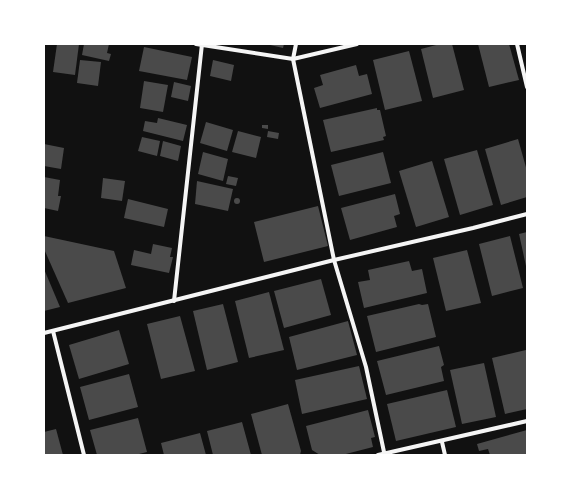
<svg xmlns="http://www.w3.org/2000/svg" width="571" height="499" font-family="'Fira Sans',sans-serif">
  <rect width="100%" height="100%" fill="#111"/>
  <g fill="#4a4a4a">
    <path d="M 57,44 L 79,44 L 75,75 L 53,72 Z"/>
    <path d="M 84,44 L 109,44 L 107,53 L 111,54 L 109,61 L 82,55 Z"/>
    <path d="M 266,44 L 284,44 L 283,48 Z"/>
    <path d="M 440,44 L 452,44 L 464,90 L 433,98 L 421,49 Z"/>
    <path d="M 478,44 L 509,44 L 519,80 L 489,87 Z"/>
    <path d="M 144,47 L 192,57 L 187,80 L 139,71 Z"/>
    <path d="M 409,51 L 422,101 L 385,110 L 373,60 Z"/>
    <path d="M 80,60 L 101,62 L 98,86 L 77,83 Z"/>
    <path d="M 213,60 L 234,65 L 231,81 L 210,76 Z"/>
    <path d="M 356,65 L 359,76 L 367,74 L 372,94 L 320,108 L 314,88 L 323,85 L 320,75 Z"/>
    <path d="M 144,81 L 168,85 L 163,112 L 140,108 Z"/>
    <path d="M 174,82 L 191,86 L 188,101 L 171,97 Z"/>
    <path d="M 377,108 L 377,110 L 380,110 L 386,136 L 383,137 L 384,140 L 331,152 L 323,120 Z"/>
    <path d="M 158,118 L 187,125 L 183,141 L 143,131 L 145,121 L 157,123 Z"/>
    <path d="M 206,122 L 233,130 L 227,151 L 200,143 Z"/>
    <path d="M 262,125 L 268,125 L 268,129 L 262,128 Z"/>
    <path d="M 238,131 L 261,137 L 256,158 L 232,152 Z"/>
    <path d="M 268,131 L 279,133 L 278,139 L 267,137 Z"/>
    <path d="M 142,137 L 160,141 L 157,156 L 138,151 Z"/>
    <path d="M 518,139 L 527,171 L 527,197 L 501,205 L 485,149 Z"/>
    <path d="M 163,141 L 181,146 L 178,161 L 160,156 Z"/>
    <path d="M 44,144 L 64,148 L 61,169 L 44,166 Z"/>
    <path d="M 477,150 L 493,205 L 460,215 L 444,159 Z"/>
    <path d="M 203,152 L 228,159 L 223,181 L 198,174 Z"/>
    <path d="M 383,152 L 391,183 L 339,196 L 331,165 Z"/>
    <path d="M 432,161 L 449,217 L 416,227 L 399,171 Z"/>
    <path d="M 228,176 L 238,178 L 236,186 L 226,184 Z"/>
    <path d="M 44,177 L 60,180 L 58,196 L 61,196 L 58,211 L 44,208 Z"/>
    <path d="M 103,178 L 125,181 L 122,201 L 101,198 Z"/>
    <path d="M 197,181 L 233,189 L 228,211 L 195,204 Z"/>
    <path d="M 395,194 L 400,214 L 394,216 L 397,227 L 350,240 L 341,208 Z"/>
    <circle cx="237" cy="201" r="3"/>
    <path d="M 128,199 L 168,209 L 164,227 L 124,218 Z"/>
    <path d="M 318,206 L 328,246 L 264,262 L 254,222 Z"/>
    <path d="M 527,232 L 527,266 L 526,266 L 519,234 Z"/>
    <path d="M 44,236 L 114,251 L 126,288 L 68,303 L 44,249 Z"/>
    <path d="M 510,236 L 523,288 L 492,296 L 479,244 Z"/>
    <path d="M 153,244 L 172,248 L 170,257 L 173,257 L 169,273 L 131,265 L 134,250 L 151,254 Z"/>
    <path d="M 467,250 L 481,303 L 446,311 L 433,258 Z"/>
    <path d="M 409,261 L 412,271 L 422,269 L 427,293 L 364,308 L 358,282 L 370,280 L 368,270 Z"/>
    <path d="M 44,269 L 60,307 L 44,311 Z"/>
    <path d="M 321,279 L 331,315 L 284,328 L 274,291 Z"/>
    <path d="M 269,292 L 284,350 L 249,358 L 235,301 Z"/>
    <path d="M 223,304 L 238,362 L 207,370 L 193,311 Z"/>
    <path d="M 419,304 L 422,305 L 428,304 L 436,337 L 376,352 L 367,316 Z"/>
    <path d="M 180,316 L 195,371 L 161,379 L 147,324 Z"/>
    <path d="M 348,321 L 357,355 L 297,370 L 289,337 Z"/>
    <path d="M 119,330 L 129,364 L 79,379 L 69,345 Z"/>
    <path d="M 439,346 L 444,365 L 441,367 L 444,381 L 386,395 L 377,361 Z"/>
    <path d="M 526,350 L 527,409 L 505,414 L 492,358 Z"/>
    <path d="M 484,363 L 496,417 L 462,424 L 450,370 Z"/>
    <path d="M 359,366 L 367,399 L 302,414 L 295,380 Z"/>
    <path d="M 129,374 L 138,407 L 89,420 L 80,387 Z"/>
    <path d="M 447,390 L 456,427 L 396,441 L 387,404 Z"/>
    <path d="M 288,404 L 301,451 L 300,455 L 262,455 L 251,414 Z"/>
    <path d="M 368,410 L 375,437 L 371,438 L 373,447 L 342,455 L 320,455 L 312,450 L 306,426 Z"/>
    <path d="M 138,418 L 147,452 L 135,455 L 97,455 L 90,430 Z"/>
    <path d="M 242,422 L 251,455 L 213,455 L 207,431 Z"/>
    <path d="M 56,429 L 63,455 L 44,455 L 44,432 Z"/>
    <path d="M 527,430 L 527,455 L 490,455 L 488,449 L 479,451 L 477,444 Z"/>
    <path d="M 200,433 L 206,455 L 164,455 L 161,443 Z"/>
  </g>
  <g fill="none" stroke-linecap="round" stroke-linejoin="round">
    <g stroke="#f5f5f5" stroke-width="4">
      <path d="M 196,44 L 293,59 L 357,44"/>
      <path d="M 296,44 L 293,59 L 334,260 L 366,367 L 384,452"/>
      <path d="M 517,44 L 527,87"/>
      <path d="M 174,301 L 202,44"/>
      <path d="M 53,331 L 84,455"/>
      <path d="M 44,333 L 334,260 L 473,228 L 527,214"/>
      <path d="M 442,442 L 445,455"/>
      <path d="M 378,455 L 527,421"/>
    </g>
  </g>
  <rect width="571" height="499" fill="none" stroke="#ffffff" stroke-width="90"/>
</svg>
